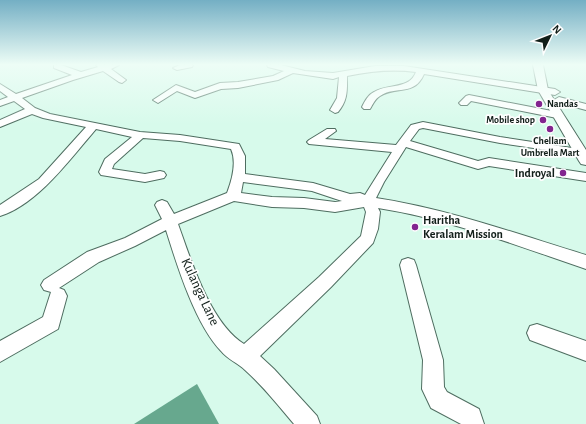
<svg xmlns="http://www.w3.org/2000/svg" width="586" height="424" font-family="'Alegreya Sans',sans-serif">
  <rect width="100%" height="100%" fill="#d7faeb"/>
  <path fill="#67a88e" d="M 197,384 L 219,424 L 134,424 Z"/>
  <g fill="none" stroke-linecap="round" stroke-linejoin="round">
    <g stroke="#4e6d60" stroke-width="2">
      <g id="minor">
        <path d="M 54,65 L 61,65 L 81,72 L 98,67 L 96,65 L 119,65 L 111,69 L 126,80 L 122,83 L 119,82 L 103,71 L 73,80 L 22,98 L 35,108 L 50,114 L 140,132 L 180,135 L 239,144 L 245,156 L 245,174 L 313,183 L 350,194 L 360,193 L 365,195 L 392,152 L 309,144 L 307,142 L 309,140 L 327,129 L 335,129 L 336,131 L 325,139 L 396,145 L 411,125 L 423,122 L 500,137 L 585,150 L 586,153 L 581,155 L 500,143 L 423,128 L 419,129 L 410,141 L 478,161 L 489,158 L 586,173 L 586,181 L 489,166 L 478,169 L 406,147 L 384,182 L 376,198 C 448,209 517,234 586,255 L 586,269 C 518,246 449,219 378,208 L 380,212 L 378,229 L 373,243 L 331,287 L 260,356 L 274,369 L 317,416 L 320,424 L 294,424 C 278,405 263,386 245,370 C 238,363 227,359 221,351 C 195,324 177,265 166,230 L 135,246 L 99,262 L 59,288 L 64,290 L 67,296 L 58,329 L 0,362 L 0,341 L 43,317 L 51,292 L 44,290 L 41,285 L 44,280 L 87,252 L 125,238 L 162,219 L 155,205 L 157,202 L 162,200 L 167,202 L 174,214 L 227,193 C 232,180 237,162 231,149 L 180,141 L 143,138 L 114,164 L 112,169 L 145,174 L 160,171 L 164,172 L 166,175 L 164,178 L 145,182 L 101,175 L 99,172 L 105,159 L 132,137 L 96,129 C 71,158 37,205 0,216 L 0,205 L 39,179 L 86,127 L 43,118 L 32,114 L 0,127 L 0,120 L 25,109 L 14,101 L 0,106 L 0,100 L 8,97 L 0,91 L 0,84 L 16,94 L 72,75 L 54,68 ZM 243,182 L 312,191 L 342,201 L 335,202 L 304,198 L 272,197 L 241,193 ZM 234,201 L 272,207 L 304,208 L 335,212 L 364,207 L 366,212 L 361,236 L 319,277 L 244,344 C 210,323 191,260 178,224 Z"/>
        <path d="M 180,65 L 193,65 L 192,67 L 177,70 L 173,68 Z"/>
        <path d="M 267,65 L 281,65 L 305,71 L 333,73 L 375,66 L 404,66 L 555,89 L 560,92 L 555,95 L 424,74 C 414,97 396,85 380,96 C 375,99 373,104 370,109 L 364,109 L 362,107 C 365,101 368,95 374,92 C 389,83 409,90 416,72 C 393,69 371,71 347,76 C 347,90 348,100 338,112 L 335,113 L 330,110 L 337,98 L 339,77 L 333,79 L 293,73 L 278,80 L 238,88 L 221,89 L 195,98 L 177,91 L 158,103 L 153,100 L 176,85 L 195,92 L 220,83 L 238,82 L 273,76 L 284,71 L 268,67 Z"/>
        <path d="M 533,65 L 542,65 L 538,67 Z"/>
        <path d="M 469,95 L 557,112 L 562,115 L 557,118 L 471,101 L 467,105 L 461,105 L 459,103 L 466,96 Z"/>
        <path d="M 559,97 L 586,104 L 586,110 L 556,102 L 554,100 Z"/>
        <path d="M 408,258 L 414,260 L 416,265 L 443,360 L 444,387 L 447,392 L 479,409 L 484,424 L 461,424 L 431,408 L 422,389 L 423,360 L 400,265 L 402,260 Z"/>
        <path d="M 537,324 L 586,341 L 586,361 L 530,340 L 527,333 L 530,326 Z"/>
      </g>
    </g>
    <g stroke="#4e6d60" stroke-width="2">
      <path id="major" d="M 533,65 L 543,65 L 548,90 L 586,150 L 586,165 L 581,164 L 579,161 L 538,90 Z"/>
    </g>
    <use href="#minor" fill="#fff" fill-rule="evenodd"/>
    <use href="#major" fill="#fff" fill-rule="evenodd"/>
  </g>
  <linearGradient id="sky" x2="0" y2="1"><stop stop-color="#74afc4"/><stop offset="0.52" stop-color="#edfdf6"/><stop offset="1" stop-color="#edfdf6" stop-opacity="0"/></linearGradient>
  <rect width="586" height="124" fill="url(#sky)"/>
  <g fill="#82248f" stroke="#fefefe" stroke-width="1.5">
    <circle cx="539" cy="104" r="4"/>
    <circle cx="543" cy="120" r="4"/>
    <circle cx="550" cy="129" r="4"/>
    <circle cx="563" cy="173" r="4"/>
    <circle cx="415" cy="227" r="4"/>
  </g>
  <g text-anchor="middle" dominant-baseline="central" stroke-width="3.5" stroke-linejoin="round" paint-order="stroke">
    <g font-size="10" font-weight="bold" fill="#111e19" stroke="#fefefe" text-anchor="start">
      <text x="547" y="104">Nandas</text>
      <text x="535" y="120" text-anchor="end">Mobile shop</text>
      <text x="550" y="141" text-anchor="middle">Chellam<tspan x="550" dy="12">Umbrella Mart</tspan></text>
    </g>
    <g font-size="12" font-weight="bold" fill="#111e19" stroke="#fefefe" text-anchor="end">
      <text x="555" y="173">Indroyal</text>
      <text x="423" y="220" text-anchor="start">Haritha<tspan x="423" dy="14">Keralam Mission</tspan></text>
    </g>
    <g font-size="14" fill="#111e19" stroke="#fefefe">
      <text transform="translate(200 292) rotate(65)">Kulanga Lane</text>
    </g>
  </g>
  <g transform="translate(550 36) rotate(47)" stroke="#fefefe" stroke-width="3" paint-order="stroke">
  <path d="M0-3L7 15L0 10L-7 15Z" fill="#111e19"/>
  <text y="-6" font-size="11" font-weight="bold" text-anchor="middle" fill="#111e19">N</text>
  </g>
</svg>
